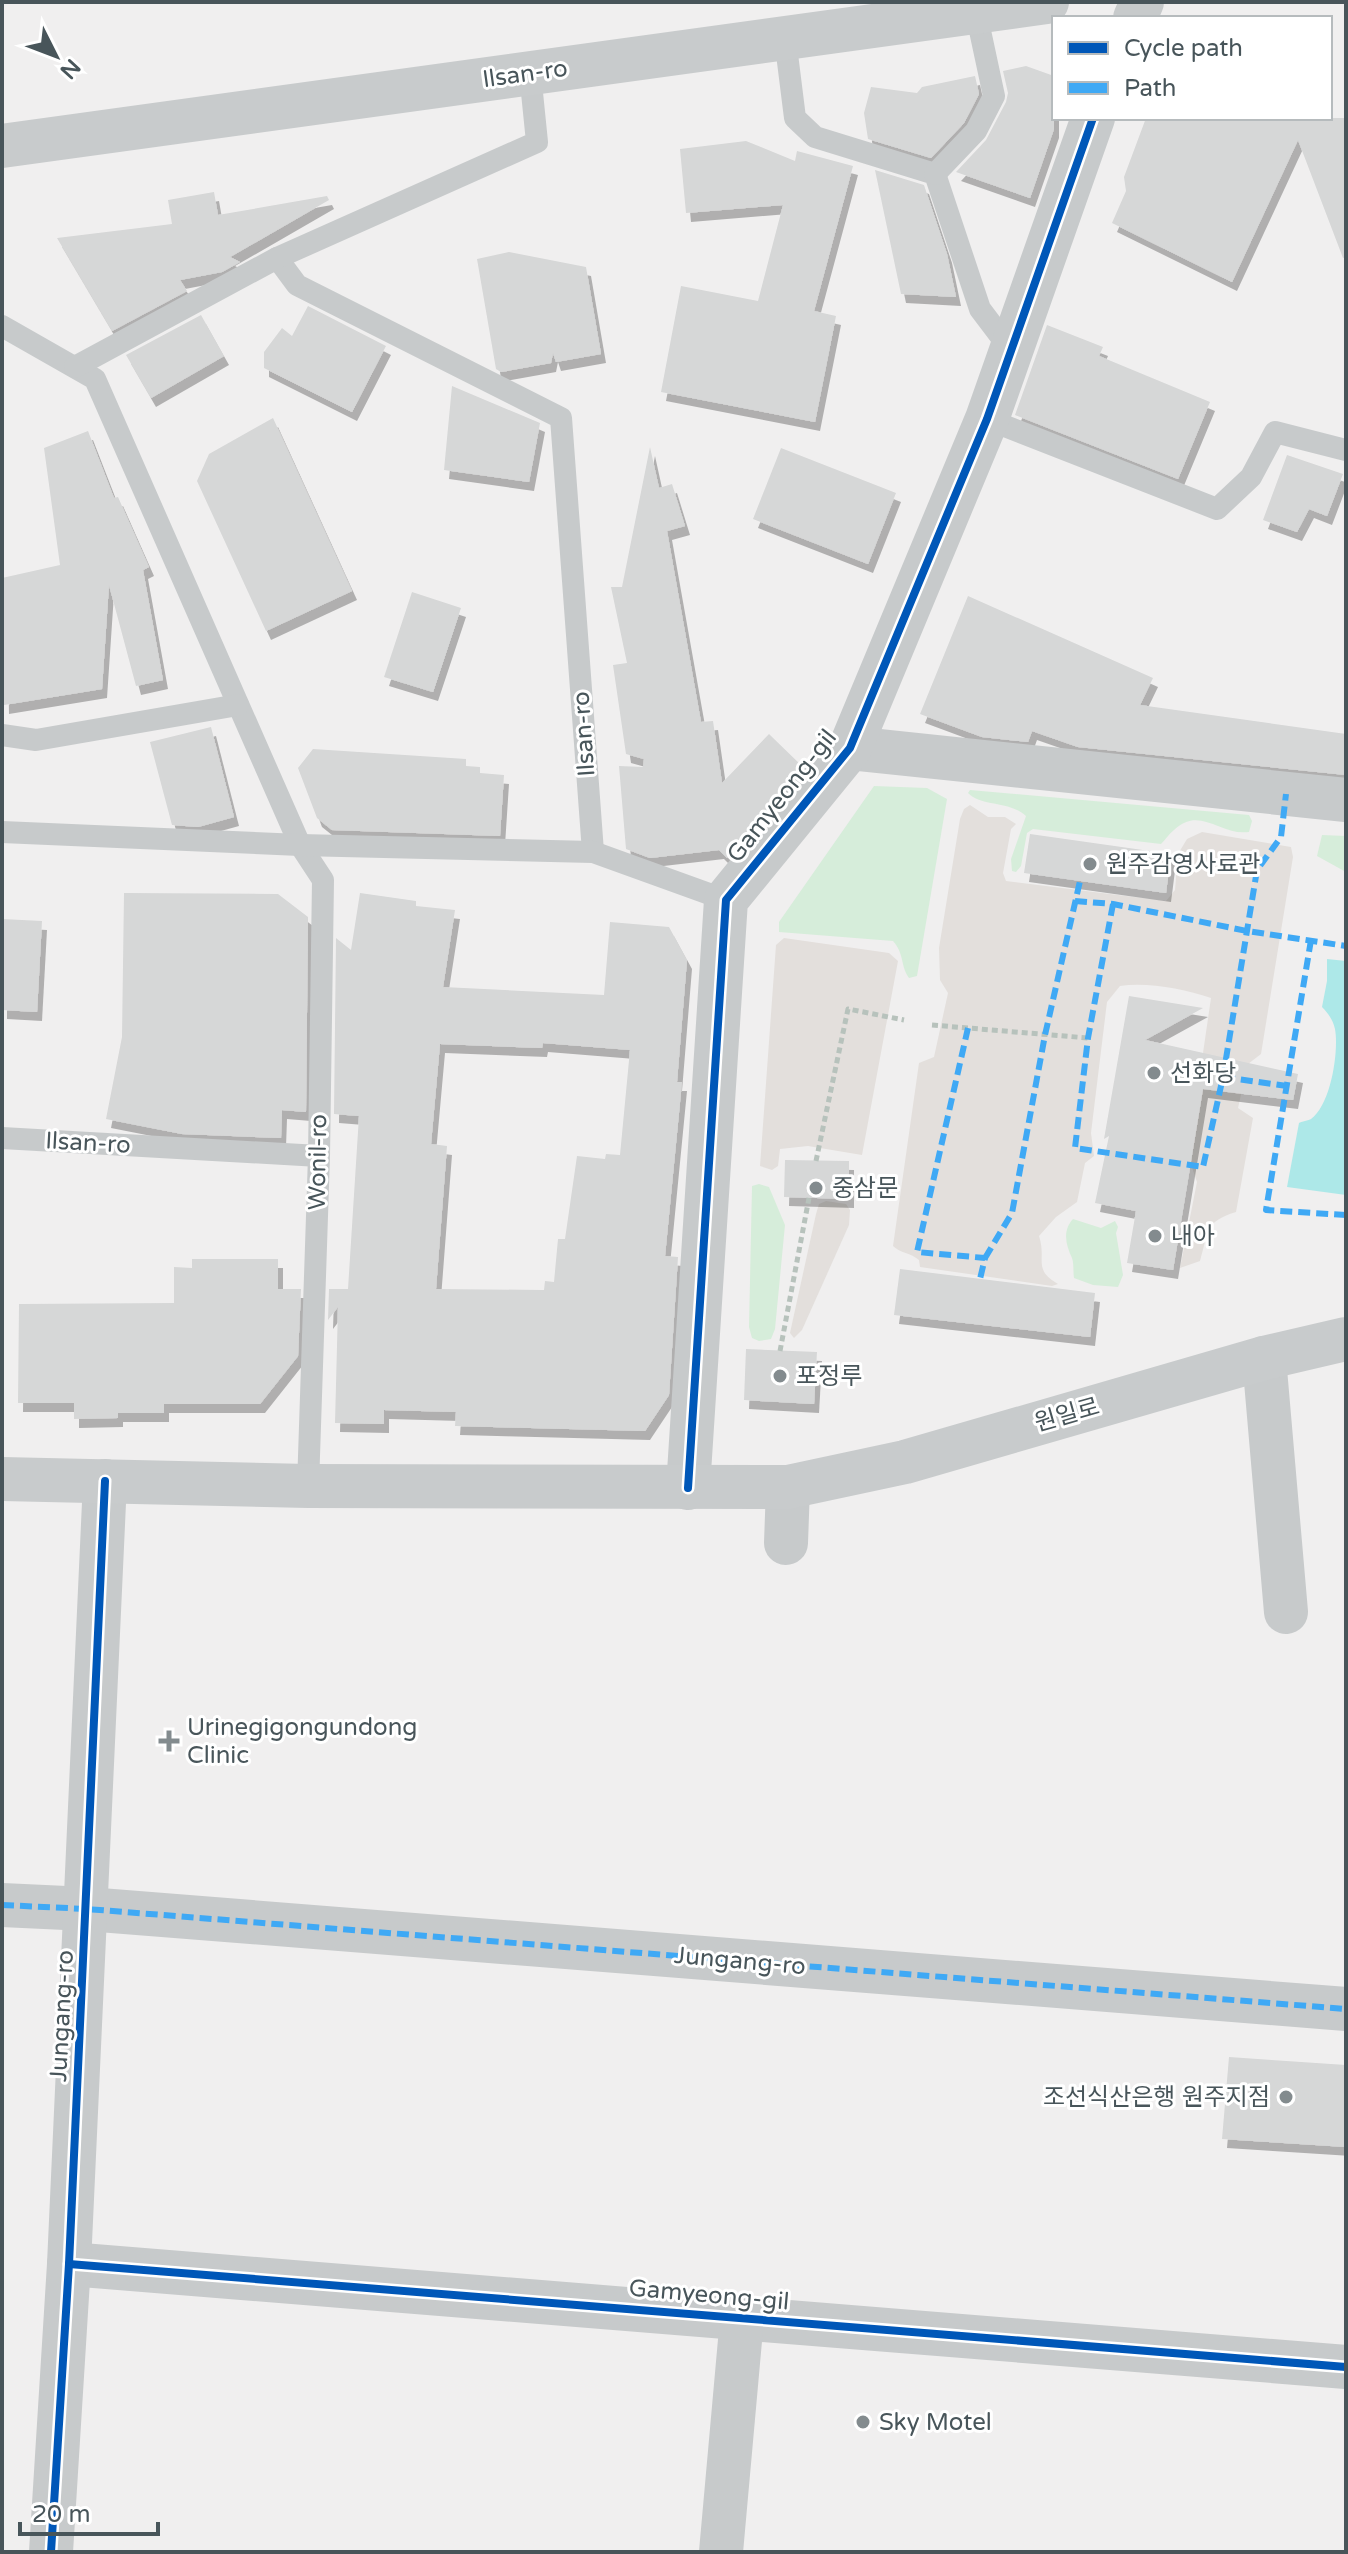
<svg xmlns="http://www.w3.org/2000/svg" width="1348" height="2554" font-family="'Varela Round','Noto Sans KR',sans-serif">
  <defs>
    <filter id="shadow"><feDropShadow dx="5" dy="9" stdDeviation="0" flood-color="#0004"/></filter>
  </defs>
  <rect width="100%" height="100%" fill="#f0efef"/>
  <g fill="#d6edda">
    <path d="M 874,786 L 927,788 L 947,799 L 917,976 L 909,978 C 900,965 905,955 893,941 L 779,932 L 779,922 Z"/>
    <path d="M 970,790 L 1249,815 L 1252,821 L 1249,832 C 1220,836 1200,805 1174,830 C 1169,834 1165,840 1161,844 L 1033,829 L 1027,833 L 1021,866 L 1016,872 L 1012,871 L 1011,859 L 1026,816 C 1008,800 981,807 968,793 Z"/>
    <path d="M 1322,835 L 1346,836 L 1346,872 L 1317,856 Z"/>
    <path d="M 759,1184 L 769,1187 L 785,1225 L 775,1329 L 771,1339 L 759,1341 L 752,1338 L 749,1327 L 752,1186 Z"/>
    <path d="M 1073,1219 L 1101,1228 L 1115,1221 L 1118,1227 L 1116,1233 L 1123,1275 L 1118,1287 L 1093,1285 L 1074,1278 C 1073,1272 1074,1263 1072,1258 C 1066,1245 1062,1231 1073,1219 Z"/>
  </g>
  <g fill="#e3dfdc">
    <path d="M 970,805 L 988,817 L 1005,817 L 1016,824 L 1011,829 L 1003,873 L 1006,881 L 1166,901 L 1175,890 L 1178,854 L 1187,839 L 1202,832 L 1291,847 L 1293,857 L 1261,1054 L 1248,1064 L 1238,1108 L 1253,1118 L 1236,1212 C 1204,1222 1209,1231 1200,1261 L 1180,1268 L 1197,1182 L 1188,1156 L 1211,998 C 1183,989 1148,982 1120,986 L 1107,1002 L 1091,1133 L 1094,1156 L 1085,1163 L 1077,1202 L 1056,1217 L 1039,1236 C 1047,1260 1032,1269 1058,1284 L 1052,1286 L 920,1267 L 919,1260 C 911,1253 900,1253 893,1246 L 919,1063 L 934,1057 L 948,993 L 940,980 L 939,948 L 960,819 L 964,809 Z"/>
    <path d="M 784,938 L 889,953 L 898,961 L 862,1155 L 808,1146 L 780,1149 L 778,1166 L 772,1170 L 760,1166 L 776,945 Z"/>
    <path d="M 826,1201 L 846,1204 L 850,1210 L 849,1225 L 802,1330 L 794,1338 L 790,1333 L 816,1214 L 819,1204 Z"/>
  </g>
  <path fill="#ade8e8" d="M 1327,959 L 1346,961 L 1346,1195 L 1287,1187 L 1299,1123 C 1301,1122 1309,1120 1311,1119 C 1331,1105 1339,1051 1335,1029 C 1333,1020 1328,1013 1322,1007 L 1327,981 Z"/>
  <g fill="#d6d7d7" fill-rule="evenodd" filter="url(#shadow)">
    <path d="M 1026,66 L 1054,76 L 1054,129 L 1030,198 L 956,172 L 986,140 L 1006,102 L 1008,93 L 1003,71 Z"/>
    <path d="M 975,76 L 979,94 L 964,123 L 931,158 L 868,139 L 864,113 L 871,87 L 917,93 L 922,87 Z"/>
    <path d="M 1146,118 L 1346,118 L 1346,257 L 1343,258 L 1298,140 L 1232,282 L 1112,223 L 1126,191 L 1124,177 Z"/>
    <path d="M 746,141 L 795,161 L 797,151 L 853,166 L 814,311 L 836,316 L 815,422 L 661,392 L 681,286 L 758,301 L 783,205 L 686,213 L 680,149 Z"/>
    <path d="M 875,170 L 924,185 L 947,254 L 956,297 L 901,294 Z"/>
    <path d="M 214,192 L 218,215 L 327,196 L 329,200 L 230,257 L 240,262 L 222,272 L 180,280 L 187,291 L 112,331 L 57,238 L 172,224 L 168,200 Z"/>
    <path d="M 509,252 L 586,267 L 601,354 L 556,362 L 553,353 L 551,363 L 501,372 L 496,369 L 477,259 Z"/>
    <path d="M 308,306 L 386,346 L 352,412 L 264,368 L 264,352 L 282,328 L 292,336 Z"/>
    <path d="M 201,315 L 224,356 L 151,398 L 126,355 Z"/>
    <path d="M 1047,325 L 1103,347 L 1099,356 L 1210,402 L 1178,479 L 1015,415 Z"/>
    <path d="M 452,386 L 540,423 L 529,482 L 444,470 Z"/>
    <path d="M 273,418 L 352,591 L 266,631 L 197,481 L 209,454 Z"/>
    <path d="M 88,431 L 114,498 L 118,497 L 149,567 L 143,570 L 163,680 L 136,686 L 109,585 L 102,689 L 4,705 L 2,578 L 60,565 L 44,448 Z"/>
    <path d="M 650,447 L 659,488 L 672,484 L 685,526 L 667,531 L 701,722 L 713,721 L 722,783 L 769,734 L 803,767 L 727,858 L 719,850 L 650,858 L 626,849 L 619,766 L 643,767 L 644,759 L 626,754 L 613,665 L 627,663 L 611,587 L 622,587 Z"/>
    <path d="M 781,448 L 896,493 L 868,564 L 753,519 Z"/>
    <path d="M 1287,455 L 1343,474 L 1327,516 L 1309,509 L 1297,532 L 1263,520 Z"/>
    <path d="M 412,592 L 461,608 L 433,692 L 384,677 Z"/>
    <path d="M 968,596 L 1153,678 L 1140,705 L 1346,734 L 1346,775 L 1078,747 L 1032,731 L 1028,742 L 982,737 L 920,714 Z"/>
    <path d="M 211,727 L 234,817 L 198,827 L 172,825 L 150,742 Z"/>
    <path d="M 313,749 L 466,759 L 466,766 L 480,767 L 480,773 L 504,775 L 500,836 L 332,830 L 317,818 L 298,768 Z"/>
    <path d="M 1030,834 L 1171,854 L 1166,893 L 1024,873 Z"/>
    <path d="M 124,893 L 278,894 L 308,917 L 306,1112 L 282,1110 L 281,1138 L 182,1134 L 106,1119 L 122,1037 Z"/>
    <path d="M 360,893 L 416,901 L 416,906 L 455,910 L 443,987 L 604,995 L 610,922 L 669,927 L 687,960 L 677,1082 L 682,1082 L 665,1256 L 678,1257 L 669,1395 L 645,1431 L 455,1426 L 456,1412 L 384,1410 L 384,1424 L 335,1423 L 338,1307 L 328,1320 L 329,1289 L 348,1289 L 359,1116 L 334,1114 L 336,938 L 351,950 ZM 543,1043 L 630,1050 L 620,1155 L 606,1154 L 605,1159 L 577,1156 L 565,1239 L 558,1239 L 554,1282 L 545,1281 L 544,1290 L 436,1289 L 447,1146 L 431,1144 L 440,1044 L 542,1048 Z"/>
    <path d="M 2,919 L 42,921 L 37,1012 L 2,1010 Z"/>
    <path d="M 1129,996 L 1203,1008 L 1145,1040 L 1298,1074 L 1293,1100 L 1203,1089 L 1173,1270 L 1127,1263 L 1136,1211 L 1095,1203 L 1109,1136 L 1104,1139 Z"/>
    <path d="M 785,1160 L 849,1161 L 849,1199 L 784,1197 Z"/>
    <path d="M 192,1259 L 278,1259 L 278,1289 L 301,1289 L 298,1356 L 260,1404 L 164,1404 L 164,1413 L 118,1413 L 118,1418 L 74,1419 L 74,1403 L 18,1403 L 19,1304 L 174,1303 L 174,1267 L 192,1268 Z"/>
    <path d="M 900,1269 L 1095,1293 L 1090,1337 L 894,1315 Z"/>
    <path d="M 746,1349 L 817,1352 L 814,1404 L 744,1400 Z"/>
    <path d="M 1229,2057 L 1346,2065 L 1346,2147 L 1222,2139 Z"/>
  </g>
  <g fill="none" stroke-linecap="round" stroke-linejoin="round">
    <g stroke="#b7c2bc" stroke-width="5" stroke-dasharray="6 4" stroke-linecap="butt">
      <path d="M 932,1025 L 1088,1038"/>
      <path d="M 816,1161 L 848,1009 L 904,1020"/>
      <path d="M 780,1351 L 809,1198"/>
    </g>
    <g stroke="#c7cacb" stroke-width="22">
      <path d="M 785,38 L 795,118 L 815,137 L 935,174 L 980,309 L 1011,350"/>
      <path d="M 935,174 L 976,131 L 994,96 L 976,12"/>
      <path d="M 277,258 L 297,285 L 561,418 L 593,852"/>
      <path d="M 2,326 L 95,379 L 300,845 L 323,880 L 319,1156 L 308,1486"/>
      <path d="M 75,367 L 277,258 L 537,142 L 530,73"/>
      <path d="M 987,419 L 1217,509 L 1251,477 L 1275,432 L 1346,450"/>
      <path d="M 2,735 L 36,740 L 238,705"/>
      <path d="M 2,832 L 300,845 L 593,852 L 726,900"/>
      <path d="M 2,1138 L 319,1156"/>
    </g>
    <g stroke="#c7cacb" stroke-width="44">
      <path d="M 1135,18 L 1142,2"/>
      <path d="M 850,748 L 1346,800"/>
      <path d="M 1264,1358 L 1286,1612"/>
      <path d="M 688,1488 L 726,900 L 850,748 L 987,419 L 1093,118"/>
      <path d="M 786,1543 L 788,1487"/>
      <path d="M 2,1905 L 87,1909 L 1346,2009"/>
      <path d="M 69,2264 L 1346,2367"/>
      <path d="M 51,2552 L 69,2264 L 105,1481"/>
      <path d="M 721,2552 L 742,2318"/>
    </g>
    <g stroke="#c8cbcc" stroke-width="44">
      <path d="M 2,146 L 1047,2"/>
      <path d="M 2,1479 L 308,1486 L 788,1487 L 905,1462 L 1264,1358 L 1346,1339"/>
    </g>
    <g stroke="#3fa9f5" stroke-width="6" stroke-dasharray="12 6" stroke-linecap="butt">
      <path d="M 1075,901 L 1113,904 L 1247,931 L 1346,946"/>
      <path d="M 1113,904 L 1088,1038 L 1075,1148 L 1203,1167 L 1223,1077 L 1257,870 L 1281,837 L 1286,794"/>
      <path d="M 1311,940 L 1266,1210 L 1346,1215"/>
      <path d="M 968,1028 L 917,1252 L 985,1258 L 980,1279"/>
      <path d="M 1223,1077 L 1287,1086"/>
      <path d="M 985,1258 L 1012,1213 L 1045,1035 L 1080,881"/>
      <path d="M 2,1905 L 87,1909 L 1346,2009"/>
    </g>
    <g stroke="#fff" stroke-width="13">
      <g id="cycleway">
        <path d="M 688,1488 L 726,900 L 850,748 L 987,419 L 1093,118"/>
        <path d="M 69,2264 L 1346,2367"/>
        <path d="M 51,2552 L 69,2264 L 105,1481"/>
      </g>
    </g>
    <use href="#cycleway" stroke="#0057b8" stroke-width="8"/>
  </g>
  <g fill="#838b8e" stroke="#fff" stroke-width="3">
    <circle cx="1090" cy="864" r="8"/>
    <circle cx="1154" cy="1073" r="8"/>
    <circle cx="816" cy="1188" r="8"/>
    <circle cx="1155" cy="1236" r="8"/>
    <circle cx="780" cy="1376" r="8"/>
    <path d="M165 1729h8v8h8v8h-8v8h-8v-8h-8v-8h8z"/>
    <circle cx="1286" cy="2097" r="8"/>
    <circle cx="863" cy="2422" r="8"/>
  </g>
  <g text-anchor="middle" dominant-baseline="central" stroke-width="6" stroke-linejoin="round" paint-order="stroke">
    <g font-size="24" fill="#48555a" stroke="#fff">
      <text transform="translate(525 74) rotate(-8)">Ilsan-ro</text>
      <text transform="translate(584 734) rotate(-94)">Ilsan-ro</text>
      <text transform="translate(782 796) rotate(-52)">Gamyeong-gil</text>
      <text transform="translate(88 1143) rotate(3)">Ilsan-ro</text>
      <text transform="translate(318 1162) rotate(-89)">Wonil-ro</text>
      <text transform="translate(1067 1415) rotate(-16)">원일로</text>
      <text transform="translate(740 1961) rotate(5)">Jungang-ro</text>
      <text transform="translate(62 2016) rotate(-87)">Jungang-ro</text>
      <text transform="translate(709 2295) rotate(5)">Gamyeong-gil</text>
    </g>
    <g font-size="24" fill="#48555a" stroke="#fff" text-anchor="start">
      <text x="1106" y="864">원주감영사료관</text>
      <text x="1170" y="1073">선화당</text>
      <text x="832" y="1188">중삼문</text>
      <text x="1171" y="1236">내아</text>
      <text x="796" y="1376">포정루</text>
      <text x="187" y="1727">Urinegigongundong<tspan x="187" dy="28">Clinic</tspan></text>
      <text x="1270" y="2097" text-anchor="end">조선식산은행 원주지점</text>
      <text x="879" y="2422">Sky Motel</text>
    </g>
  </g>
  <rect width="1348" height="2554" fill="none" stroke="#48555a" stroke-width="8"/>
  <rect x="1052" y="16" width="280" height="104" fill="#ffffff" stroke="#b6bbbd" stroke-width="2"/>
  <rect x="1068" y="42" width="40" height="12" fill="#0057b8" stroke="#b6bbbd" stroke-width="2"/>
  <text x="1124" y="56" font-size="24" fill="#48555a">Cycle path</text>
  <rect x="1068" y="82" width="40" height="12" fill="#3fa9f5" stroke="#b6bbbd" stroke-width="2"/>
  <text x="1124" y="96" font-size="24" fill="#48555a">Path</text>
  <g transform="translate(56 56) rotate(132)" stroke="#ffffff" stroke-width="6" paint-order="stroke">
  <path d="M0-6L14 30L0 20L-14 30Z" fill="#48555a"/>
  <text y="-12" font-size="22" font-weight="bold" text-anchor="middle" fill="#48555a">N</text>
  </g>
  <path d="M20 2522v12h138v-12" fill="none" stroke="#48555a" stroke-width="4"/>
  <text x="32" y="2522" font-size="24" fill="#48555a" stroke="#ffffff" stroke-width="6" paint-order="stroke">20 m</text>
</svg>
